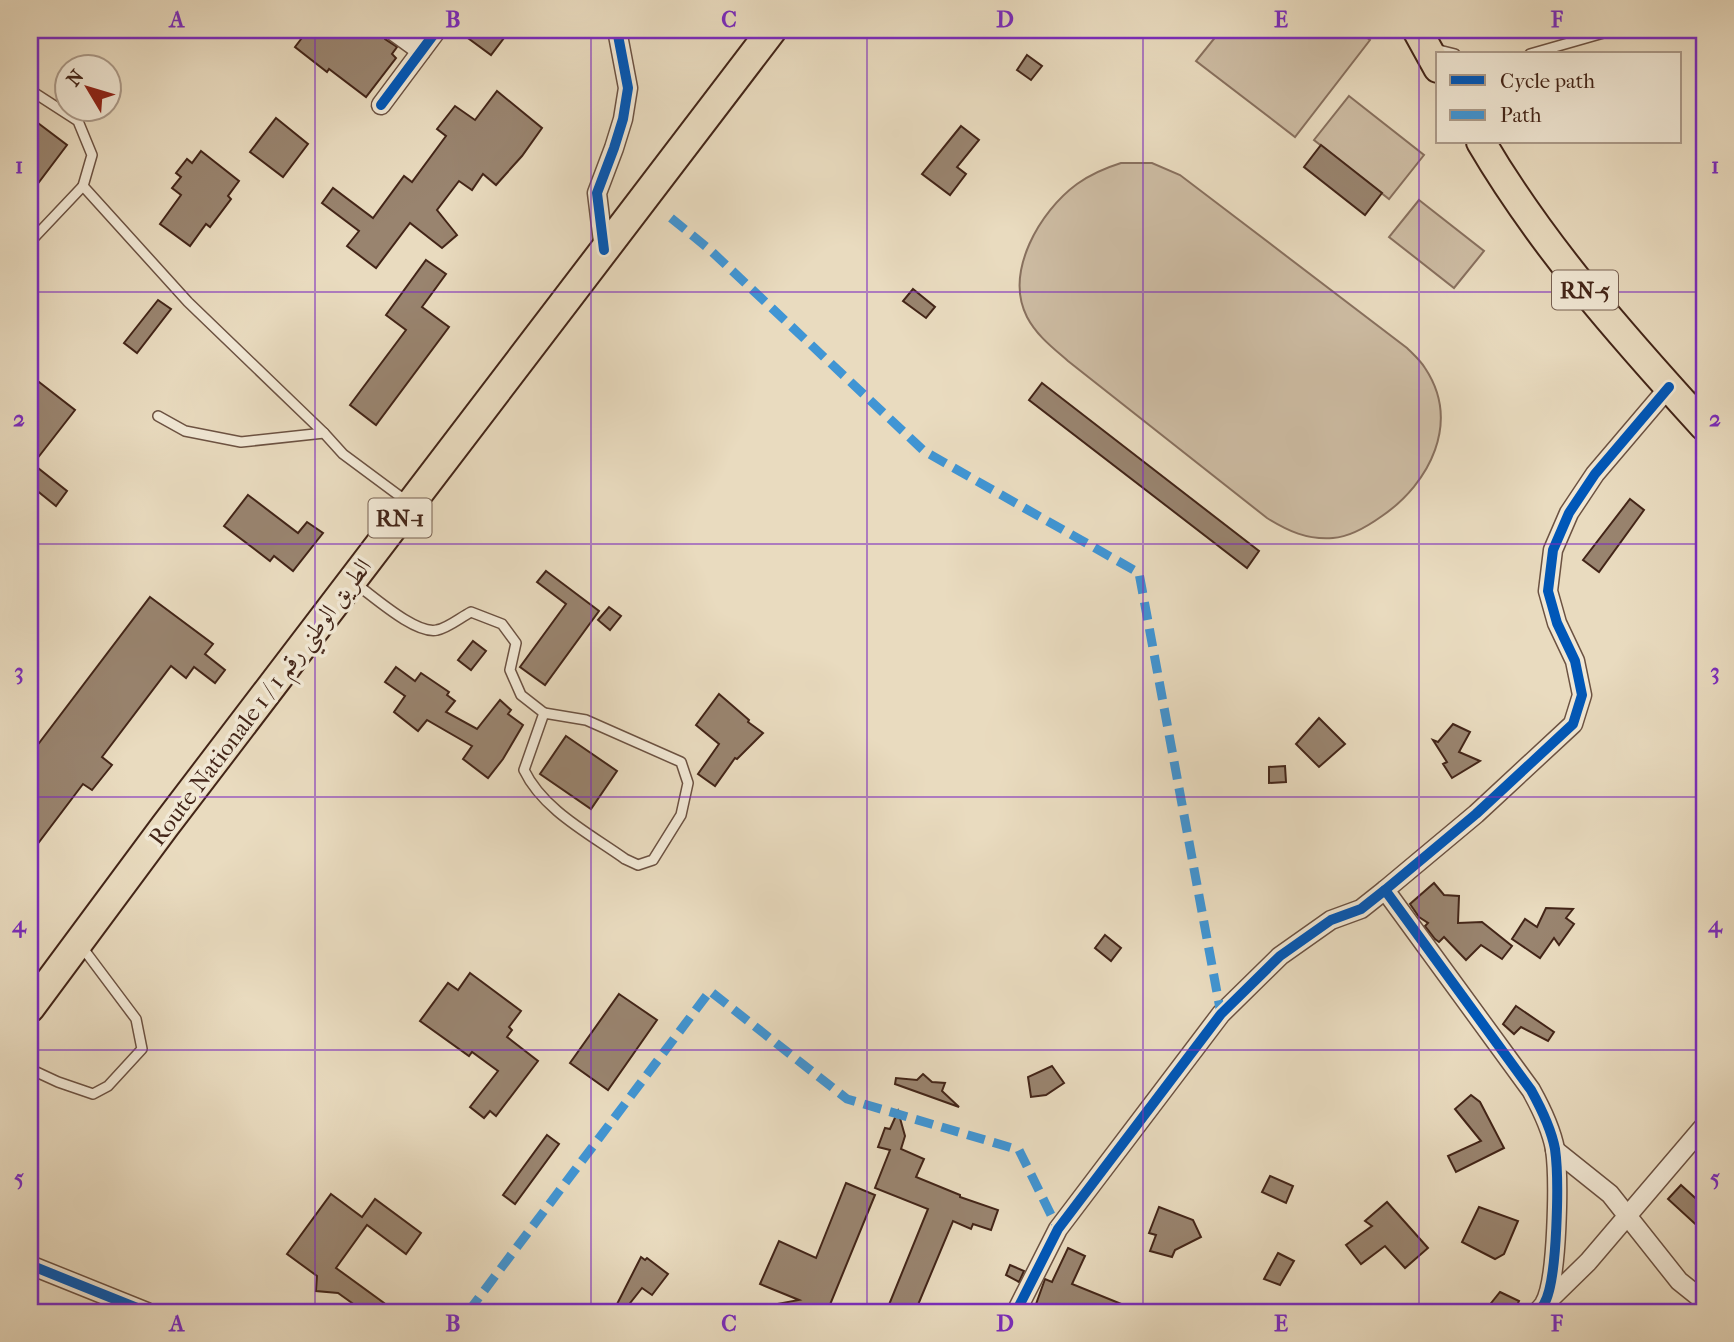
<svg xmlns="http://www.w3.org/2000/svg" width="1734" height="1342" font-family="'IM FELL French Canon',Amiri,serif">
  <rect width="100%" height="100%" fill="#e9dbbf"/>
  <filter id="stains"><feTurbulence type="fractalNoise" baseFrequency=".00286" numOctaves="4"/><feColorMatrix values="0 0 0 0 .2 0 0 0 0 .09 0 0 0 0 .02 0 0 0 .5 -.17"/></filter>
  <radialGradient id="worn" r=".72"><stop offset=".6" stop-color="#630" stop-opacity="0"/><stop offset="1" stop-color="#630" stop-opacity=".3"/></radialGradient>
  <g fill="#cdbca3" stroke="#88705e" stroke-width="2">
    <path d="M 1221,30 L 1357,30 L 1370,40 L 1295,137 L 1196,61 Z"/>
    <path d="M 1349,96 L 1424,155 L 1389,199 L 1314,140 Z"/>
    <path d="M 1121,163 L 1152,163 L 1180,175 L 1407,348 C 1413,354 1420,360 1425,368 C 1461,422 1430,483 1382,516 C 1368,526 1350,537 1333,538 C 1307,540 1288,531 1267,518 L 1068,361 C 1053,348 1037,336 1027,317 C 1004,272 1040,211 1077,184 C 1091,174 1105,168 1121,163 Z"/>
    <path d="M 1419,200 L 1484,251 L 1454,288 L 1389,237 Z"/>
  </g>
  <g fill="#99846f" stroke="#432518" stroke-width="2">
    <path d="M 308,30 L 381,30 L 385,39 L 397,47 L 392,54 L 396,58 L 366,97 L 329,69 L 327,72 L 295,47 Z"/>
    <path d="M 457,30 L 510,30 L 491,55 Z"/>
    <path d="M 1027,55 L 1042,66 L 1031,80 L 1017,70 Z"/>
    <path d="M 497,91 L 542,128 L 522,156 L 496,185 L 483,174 L 472,190 L 459,181 L 437,210 L 457,235 L 442,248 L 410,223 L 376,268 L 347,246 L 359,231 L 322,203 L 333,188 L 373,218 L 404,176 L 412,182 L 446,136 L 437,129 L 455,106 L 475,120 Z"/>
    <path d="M 30,117 L 67,145 L 30,194 Z"/>
    <path d="M 276,118 L 308,144 L 283,177 L 250,152 Z"/>
    <path d="M 961,126 L 979,140 L 957,167 L 966,174 L 950,195 L 922,174 Z"/>
    <path d="M 1321,145 L 1382,193 L 1365,215 L 1304,167 Z"/>
    <path d="M 201,151 L 239,181 L 228,196 L 231,199 L 210,227 L 206,224 L 190,246 L 160,224 L 181,195 L 172,188 L 181,177 L 176,173 L 187,159 L 192,163 Z"/>
    <path d="M 426,260 L 446,274 L 422,307 L 449,327 L 376,425 L 350,405 L 406,330 L 386,315 Z"/>
    <path d="M 913,289 L 935,307 L 926,318 L 903,301 Z"/>
    <path d="M 158,300 L 171,309 L 137,353 L 124,343 Z"/>
    <path d="M 30,375 L 75,410 L 33,464 L 67,491 L 56,506 L 30,485 Z"/>
    <path d="M 1042,383 L 1259,551 L 1247,568 L 1029,400 Z"/>
    <path d="M 248,495 L 298,533 L 307,522 L 323,533 L 293,571 L 274,556 L 270,561 L 224,526 Z"/>
    <path d="M 1630,499 L 1644,510 L 1599,572 L 1583,560 Z"/>
    <path d="M 546,571 L 599,611 L 545,685 L 520,667 L 566,604 L 537,582 Z"/>
    <path d="M 150,597 L 213,644 L 205,654 L 225,670 L 215,683 L 194,667 L 186,678 L 171,666 L 102,757 L 112,765 L 92,790 L 83,784 L 30,854 L 30,755 Z"/>
    <path d="M 609,607 L 621,616 L 610,630 L 598,620 Z"/>
    <path d="M 473,641 L 486,651 L 471,670 L 458,660 Z"/>
    <path d="M 396,667 L 415,681 L 421,673 L 449,692 L 447,695 L 455,701 L 446,712 L 477,729 L 500,700 L 511,710 L 508,714 L 523,725 L 503,759 L 488,778 L 463,759 L 472,746 L 427,720 L 418,731 L 394,712 L 405,696 L 385,682 Z"/>
    <path d="M 719,694 L 749,720 L 748,722 L 763,733 L 737,759 L 735,758 L 715,786 L 698,774 L 719,744 L 696,725 Z"/>
    <path d="M 1319,718 L 1345,744 L 1319,767 L 1296,744 Z"/>
    <path d="M 1453,724 L 1470,732 L 1459,752 L 1480,761 L 1452,778 L 1443,764 L 1447,762 L 1433,740 L 1438,742 Z"/>
    <path d="M 566,736 L 617,771 L 591,809 L 540,774 Z"/>
    <path d="M 1285,766 L 1286,782 L 1269,783 L 1269,767 Z"/>
    <path d="M 1434,883 L 1444,895 L 1459,896 L 1458,923 L 1482,922 L 1512,946 L 1502,959 L 1481,945 L 1466,960 L 1444,937 L 1439,942 L 1435,939 L 1425,926 L 1428,923 L 1419,917 L 1410,904 Z"/>
    <path d="M 1546,908 L 1573,909 L 1566,918 L 1574,924 L 1559,945 L 1554,938 L 1540,958 L 1512,939 L 1525,919 L 1537,927 Z"/>
    <path d="M 1105,935 L 1121,948 L 1111,961 L 1095,948 Z"/>
    <path d="M 470,973 L 521,1011 L 509,1027 L 512,1030 L 507,1037 L 538,1061 L 496,1116 L 490,1111 L 484,1118 L 470,1107 L 498,1071 L 472,1052 L 469,1056 L 420,1021 L 448,983 L 458,990 Z"/>
    <path d="M 619,994 L 657,1020 L 608,1090 L 570,1063 Z"/>
    <path d="M 1516,1006 L 1554,1032 L 1548,1041 L 1521,1027 L 1514,1034 L 1503,1024 Z"/>
    <path d="M 1052,1066 L 1064,1083 L 1046,1095 L 1031,1097 L 1028,1077 Z"/>
    <path d="M 923,1074 L 932,1082 L 945,1083 L 942,1091 L 959,1107 L 895,1084 L 896,1078 L 917,1080 Z"/>
    <path d="M 1471,1095 L 1480,1102 L 1504,1148 L 1456,1172 L 1448,1156 L 1481,1141 L 1455,1109 Z"/>
    <path d="M 898,1111 L 905,1136 L 901,1149 L 924,1159 L 916,1177 L 960,1195 L 960,1197 L 998,1210 L 991,1230 L 973,1224 L 971,1229 L 953,1221 L 915,1312 L 886,1312 L 928,1209 L 875,1188 L 890,1150 L 878,1147 L 885,1128 L 890,1129 Z"/>
    <path d="M 547,1135 L 559,1144 L 515,1204 L 503,1195 Z"/>
    <path d="M 1270,1176 L 1293,1186 L 1286,1203 L 1262,1192 Z"/>
    <path d="M 846,1183 L 875,1195 L 827,1312 L 778,1312 L 777,1304 L 799,1300 L 760,1284 L 779,1241 L 816,1258 Z"/>
    <path d="M 1681,1185 L 1704,1206 L 1704,1232 L 1668,1199 Z"/>
    <path d="M 331,1194 L 362,1217 L 375,1199 L 421,1233 L 406,1254 L 367,1225 L 336,1268 L 384,1303 L 377,1312 L 360,1312 L 359,1308 L 338,1293 L 316,1291 L 317,1276 L 287,1254 Z"/>
    <path d="M 1387,1202 L 1428,1248 L 1405,1268 L 1385,1246 L 1361,1264 L 1346,1245 L 1372,1226 L 1365,1221 Z"/>
    <path d="M 1159,1207 L 1193,1220 L 1201,1237 L 1175,1250 L 1172,1257 L 1150,1251 L 1156,1235 L 1149,1233 Z"/>
    <path d="M 1479,1207 L 1518,1221 L 1504,1254 L 1495,1259 L 1462,1242 Z"/>
    <path d="M 1068,1248 L 1085,1256 L 1072,1284 L 1141,1312 L 1047,1312 L 1035,1307 L 1045,1279 L 1052,1282 Z"/>
    <path d="M 1278,1253 L 1294,1261 L 1280,1285 L 1264,1279 Z"/>
    <path d="M 641,1257 L 645,1260 L 647,1258 L 668,1274 L 652,1295 L 642,1288 L 623,1312 L 613,1312 Z"/>
    <path d="M 1010,1265 L 1024,1271 L 1019,1282 L 1006,1275 Z"/>
    <path d="M 1500,1292 L 1519,1301 L 1514,1312 L 1484,1312 Z"/>
  </g>
  <g fill="none" stroke-linecap="round" stroke-linejoin="round">
    <g stroke="#6c5242" stroke-width="12">
      <g id="service">
        <path d="M 1435,49 L 1455,54"/>
        <path d="M 1530,54 L 1614,30"/>
        <path d="M 30,90 L 78,121 L 92,155 L 83,186 L 188,302 L 324,433"/>
        <path d="M 30,242 L 83,186"/>
        <path d="M 1694,408 L 1704,384"/>
        <path d="M 158,416 L 185,431 L 241,442 L 324,433 L 343,454 L 409,503"/>
        <path d="M 356,584 C 373,596 416,635 437,630 C 448,628 461,617 471,612 L 502,624 L 516,643 L 510,670 L 521,695 L 544,713"/>
        <path d="M 544,713 L 586,720 L 681,762 L 688,783 L 681,815 L 653,860 L 638,865 L 625,859 C 590,834 543,810 524,770 Z"/>
        <path d="M 30,1069 L 58,1082 L 93,1094 L 108,1086 L 142,1049 L 136,1019 L 82,947"/>
      </g>
    </g>
    <g stroke="#6c5242" stroke-width="21">
      <g id="minor">
        <path d="M 392,30 L 421,51"/>
        <path d="M 381,105 L 437,30"/>
        <path d="M 604,250 L 597,193 L 614,148 L 623,119 L 628,88 L 617,30"/>
        <path d="M 1385,890 L 1531,1090 C 1541,1108 1551,1128 1555,1149 C 1559,1177 1558,1281 1544,1304 C 1542,1307 1539,1310 1537,1312"/>
        <path d="M 1555,1150 L 1610,1194 L 1679,1281 L 1704,1301"/>
        <path d="M 30,1265 L 147,1312"/>
        <path d="M 1545,1304 L 1588,1262 L 1704,1126"/>
        <path d="M 1016,1312 L 1058,1229 L 1221,1014 L 1280,956 L 1331,920 L 1361,909 L 1385,890 L 1476,814 L 1573,724 L 1582,695 L 1575,661 L 1557,623 L 1548,591 L 1553,550 L 1569,513 L 1595,474 L 1669,387"/>
      </g>
    </g>
    <g stroke="#432518" stroke-width="32">
      <g id="primary">
        <path d="M 1417,30 L 1438,68"/>
        <path d="M 1481,142 C 1542,246 1623,337 1704,426"/>
        <path d="M 30,1008 L 165,826 L 772,30"/>
      </g>
    </g>
    <use href="#service" stroke="#f1e8d5" stroke-width="9"/>
    <use href="#minor" stroke="#f1e8d5" stroke-width="18"/>
    <use href="#primary" stroke="#e9dbbf" stroke-width="28"/>
    <g stroke="#4095d4" stroke-width="9" stroke-dasharray="18 9" stroke-linecap="butt">
      <path d="M 671,218 L 709,249 L 924,451 L 1139,573 L 1221,1014"/>
      <path d="M 468,1312 L 710,991 L 847,1099 L 1019,1150 L 1058,1229"/>
    </g>
    <g stroke="#f1e8d5" stroke-width="15">
      <g id="cycleway">
        <path d="M 381,105 L 437,30"/>
        <path d="M 604,250 L 597,193 L 614,148 L 623,119 L 628,88 L 617,30"/>
        <path d="M 1385,890 L 1531,1090 C 1541,1108 1551,1128 1555,1149 C 1559,1177 1558,1281 1544,1304 C 1542,1307 1539,1310 1537,1312"/>
        <path d="M 30,1265 L 147,1312"/>
        <path d="M 1016,1312 L 1058,1229 L 1221,1014 L 1280,956 L 1331,920 L 1361,909 L 1385,890 L 1476,814 L 1573,724 L 1582,695 L 1575,661 L 1557,623 L 1548,591 L 1553,550 L 1569,513 L 1595,474 L 1669,387"/>
      </g>
    </g>
    <use href="#cycleway" stroke="#0057b8" stroke-width="10"/>
  </g>
  <path fill="none" stroke="#7b2cbf" stroke-width="2" stroke-opacity="0.55" d="M 315,30 L 315,1312M 591,30 L 591,1312M 867,30 L 867,1312M 1143,30 L 1143,1312M 1419,30 L 1419,1312M 30,292 L 1704,292M 30,544 L 1704,544M 30,797 L 1704,797M 30,1050 L 1704,1050"/>
  <g text-anchor="middle" dominant-baseline="central" stroke-width="7" stroke-linejoin="round" paint-order="stroke">
    <g fill="#f1e8d5" stroke="#776051" stroke-width="2">
      <rect x="1552" y="270.5" width="66" height="39" rx="5"/>
      <rect x="368.5" y="498.5" width="63" height="39" rx="5"/>
    </g>
    <g font-size="23" font-weight="bold" fill="#432518">
      <text x="1585" y="290">RN-5</text>
      <text x="400" y="518">RN-1</text>
    </g>
    <g font-size="24" fill="#432518" stroke="#f1e8d5">
      <text transform="translate(260 702) rotate(-53)">Route Nationale 1 / الطريق الوطني رقم 1</text>
    </g>
  </g>
  <rect width="1734" height="1342" fill="none" stroke="#e9dbbf" stroke-width="77"/>
  <rect x="1436" y="52" width="245" height="91" fill="#f1e8d5" stroke="#ab9a89" stroke-width="2"/>
  <rect x="1450" y="75" width="35" height="10" fill="#0057b8" stroke="#ab9a89" stroke-width="2"/>
  <text x="1500" y="88" font-size="21" fill="#432518">Cycle path</text>
  <rect x="1450" y="110" width="35" height="10" fill="#4095d4" stroke="#ab9a89" stroke-width="2"/>
  <text x="1500" y="122" font-size="21" fill="#432518">Path</text>
  <g transform="translate(88 88) rotate(308)"><circle r="33" fill="#f1e8d5" stroke="#ab9a89" stroke-width="2"/>
  <path d="M0-5L12 26L0 18L-12 26Z" fill="#8f2418"/>
  <text y="-10" font-size="19" font-weight="bold" text-anchor="middle" fill="#432518">N</text>
  </g>
  <rect x="38" y="38" width="1658" height="1266" fill="none" stroke="#7b2cbf" stroke-width="2.5"/>
  <g font-size="23" text-anchor="middle" font-weight="bold" fill="#7b2cbf">
    <text x="177" y="27">A</text>
    <text x="453" y="27">B</text>
    <text x="729" y="27">C</text>
    <text x="1005" y="27">D</text>
    <text x="1281" y="27">E</text>
    <text x="1557" y="27">F</text>
    <text x="19" y="173">1</text>
    <text x="1715" y="173">1</text>
    <text x="19" y="426">2</text>
    <text x="1715" y="426">2</text>
    <text x="19" y="679">3</text>
    <text x="1715" y="679">3</text>
    <text x="19" y="932">4</text>
    <text x="1715" y="932">4</text>
    <text x="19" y="1185">5</text>
    <text x="1715" y="1185">5</text>
    <text x="177" y="1331">A</text>
    <text x="453" y="1331">B</text>
    <text x="729" y="1331">C</text>
    <text x="1005" y="1331">D</text>
    <text x="1281" y="1331">E</text>
    <text x="1557" y="1331">F</text>
  </g>
  <rect width="100%" height="100%" filter="url(#stains)"/>
  <rect width="100%" height="100%" fill="url(#worn)"/>
</svg>
